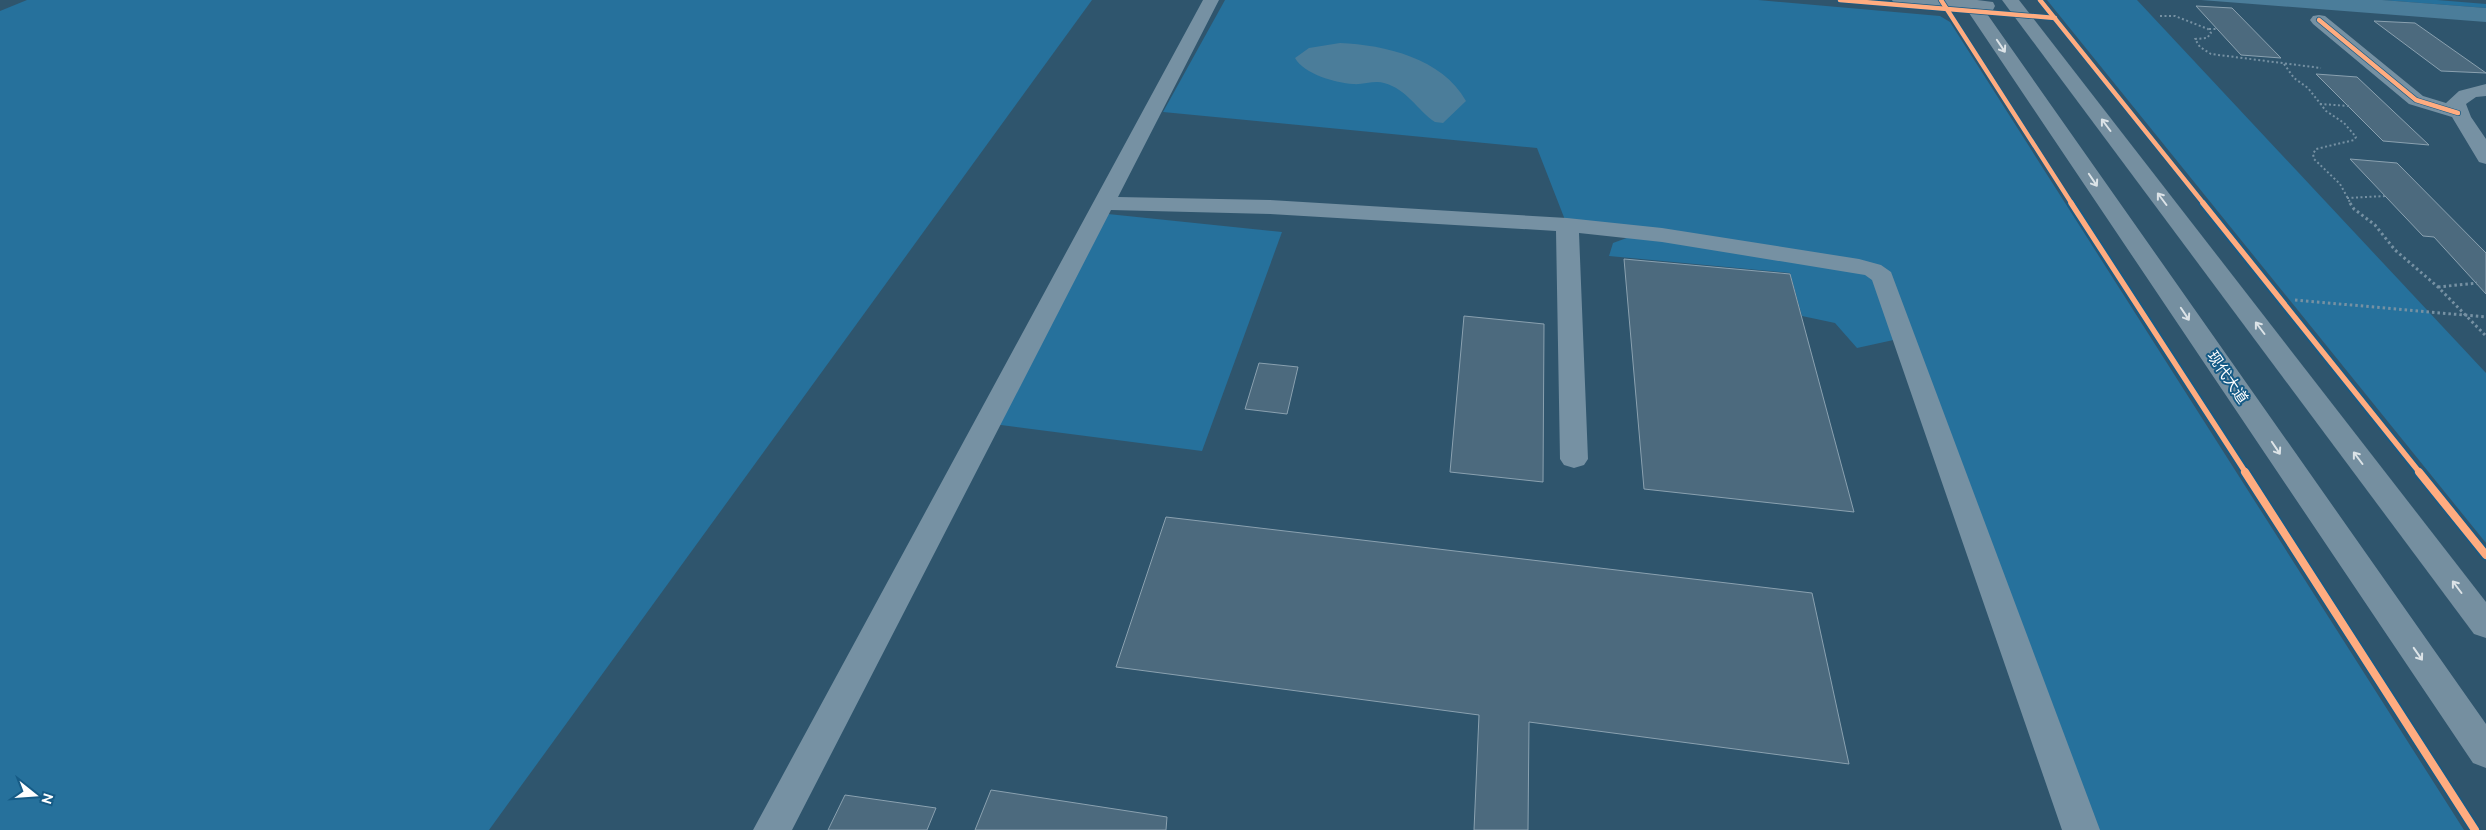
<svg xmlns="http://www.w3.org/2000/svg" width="2486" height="830" font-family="Ubuntu,'Noto Sans SC',sans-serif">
  <rect width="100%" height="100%" fill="#2f556d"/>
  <g fill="#26719c">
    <path d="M 27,0 L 1092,0 L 489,830 L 0,830 L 0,11 Z"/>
    <path d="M 1225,0 L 1758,0 L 1940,16 L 1950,22 L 2464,830 L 2074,830 L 1898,339 L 1857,348 L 1835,323 L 1802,316 L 1790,273 L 1609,256 L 1613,243 L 1632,236 L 1567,225 L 1537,148 L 1163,112 Z"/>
    <path d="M 2047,0 L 2137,0 L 2486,373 L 2486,543 Z"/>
    <path d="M 2382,0 L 2437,0 L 2486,4 L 2486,8 Z"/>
    <path d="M 1108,214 L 1282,232 L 1202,451 L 986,423 Z"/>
  </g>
  <g fill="#4b7d9a">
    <path d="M 2201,0 L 2382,0 L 2486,8 L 2486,22 Z"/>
    <path d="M 1340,43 C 1385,45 1442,58 1466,101 L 1443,123 L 1435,122 C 1417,110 1407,89 1384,83 C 1375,80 1363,85 1353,84 C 1336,83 1304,74 1295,58 L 1309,48 Z"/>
  </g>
  <g fill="#4c6a7e" stroke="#8aa1b0">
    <path d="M 2196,6 L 2232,8 L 2281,58 L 2241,55 Z"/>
    <path d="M 2374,21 L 2415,23 L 2486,73 L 2441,71 Z"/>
    <path d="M 2316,74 L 2357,77 L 2429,145 L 2383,141 Z"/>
    <path d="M 2350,159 L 2397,163 L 2486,253 L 2486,294 L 2434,237 L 2423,236 Z"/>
    <path d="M 1624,259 L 1790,274 L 1854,512 L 1644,489 Z"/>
    <path d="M 1464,316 L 1544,324 L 1543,482 L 1450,472 Z"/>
    <path d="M 1259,363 L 1298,367 L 1287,414 L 1245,409 Z"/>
    <path d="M 1166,517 L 1812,593 L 1849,764 L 1529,722 L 1528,830 L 1474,830 L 1479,715 L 1116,667 Z"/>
    <path d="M 991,790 L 1167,817 L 1166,830 L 975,830 Z"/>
    <path d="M 845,795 L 936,808 L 927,830 L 828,830 Z"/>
  </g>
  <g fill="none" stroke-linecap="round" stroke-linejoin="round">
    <g stroke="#7691a3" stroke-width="2" stroke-dasharray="2 2.5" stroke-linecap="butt">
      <path d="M 2160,16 L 2175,16 L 2208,29 L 2211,33 L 2207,38 L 2195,39 L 2200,47 L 2211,54 L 2321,68"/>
      <path d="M 2209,29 L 2218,29"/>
      <path d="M 2284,64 L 2294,78 L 2308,88 L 2326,111 L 2344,123 L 2356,137 L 2354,140 L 2316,149 L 2313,154 L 2314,159 L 2340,184 L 2351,204"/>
      <path d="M 2320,104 L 2349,106"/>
      <path d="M 2347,198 L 2386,196"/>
    </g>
    <g stroke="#7691a3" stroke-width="3" stroke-dasharray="2.5 3" stroke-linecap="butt">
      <path d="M 2350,203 L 2354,209 L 2375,225 L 2395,250 L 2438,287 L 2486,336"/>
      <path d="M 2438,287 L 2477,283"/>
      <path d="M 2295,300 L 2486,317"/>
    </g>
    <g fill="#7691a3" fill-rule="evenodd">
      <path d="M 1203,0 L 1219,0 L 1118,197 L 1270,200 L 1567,218 L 1662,228 L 1859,259 L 1881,265 L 1891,272 L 2100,830 L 2062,830 L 1872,280 L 1865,275 L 1662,242 L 1579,233 L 1588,459 L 1584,465 L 1574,468 L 1564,465 L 1560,459 L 1556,231 L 1270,214 L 1111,210 L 792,830 L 753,830 Z"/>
      <path d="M 2319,15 L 2325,16 L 2423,96 L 2446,103 L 2459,91 L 2486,84 L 2486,96 L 2476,97 L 2466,104 L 2471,117 L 2486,139 L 2486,164 L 2479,162 L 2452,117 L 2409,104 L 2313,24 L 2310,20 L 2313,16 Z"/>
    </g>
    <g fill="#758fa0" fill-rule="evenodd">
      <path d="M 1892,0 L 1977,0 L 1993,2 L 1995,6 L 1993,10 L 1985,11 L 2486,724 L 2486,768 L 2473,763 L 1967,10 L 1900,5 L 1894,4 Z"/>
      <path d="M 2002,0 L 2019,0 L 2486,602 L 2486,638 L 2474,634 Z"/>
    </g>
    <g stroke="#165b86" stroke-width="6">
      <g id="cycleway-far2">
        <path d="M 1840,0 L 2055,18"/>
        <path d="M 1941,0 L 2072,204"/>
        <path d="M 2040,0 L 2204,204"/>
        <path d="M 2319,20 L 2416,100 L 2458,113"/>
      </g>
    </g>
    <g stroke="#165b86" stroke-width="9">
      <g id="cycleway-far1">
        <path d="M 2071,203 L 2246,473"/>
        <path d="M 2203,203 L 2420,473"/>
      </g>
    </g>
    <g stroke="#165b86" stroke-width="11">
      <g id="cycleway">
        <path d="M 2245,472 L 2475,830"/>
        <path d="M 2419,472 L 2486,555"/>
      </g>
    </g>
    <use href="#cycleway-far2" stroke="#ffac80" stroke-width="4.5"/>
    <use href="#cycleway-far1" stroke="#ffac80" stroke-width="5.5"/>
    <use href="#cycleway" stroke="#ffac80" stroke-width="8"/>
  </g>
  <defs><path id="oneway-shaft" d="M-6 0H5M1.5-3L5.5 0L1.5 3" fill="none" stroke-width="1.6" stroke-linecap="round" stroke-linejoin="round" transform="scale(1.25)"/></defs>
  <g stroke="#dce3e7">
    <use href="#oneway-shaft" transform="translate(2001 46) rotate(56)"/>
    <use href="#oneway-shaft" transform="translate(2106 125) rotate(-127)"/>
    <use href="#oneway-shaft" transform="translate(2093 180) rotate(56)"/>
    <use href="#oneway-shaft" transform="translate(2162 199) rotate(-127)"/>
    <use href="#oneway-shaft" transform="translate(2185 314) rotate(56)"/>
    <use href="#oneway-shaft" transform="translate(2260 328) rotate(-127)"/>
    <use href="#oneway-shaft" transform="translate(2276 448) rotate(56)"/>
    <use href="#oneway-shaft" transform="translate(2358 458) rotate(-127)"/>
    <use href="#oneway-shaft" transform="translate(2457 587) rotate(-127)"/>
    <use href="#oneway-shaft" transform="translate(2418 654) rotate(55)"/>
  </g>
  <g text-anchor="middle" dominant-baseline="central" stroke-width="4" stroke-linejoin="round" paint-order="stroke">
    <g font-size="15" fill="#fff" stroke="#165b86">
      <text transform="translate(2228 377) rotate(56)">现代大道</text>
    </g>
  </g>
  <g transform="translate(35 795) rotate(107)" stroke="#165b86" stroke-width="4" paint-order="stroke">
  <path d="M0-4L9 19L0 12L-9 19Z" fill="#ffffff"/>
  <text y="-8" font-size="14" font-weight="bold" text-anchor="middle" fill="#ffffff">N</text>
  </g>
</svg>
